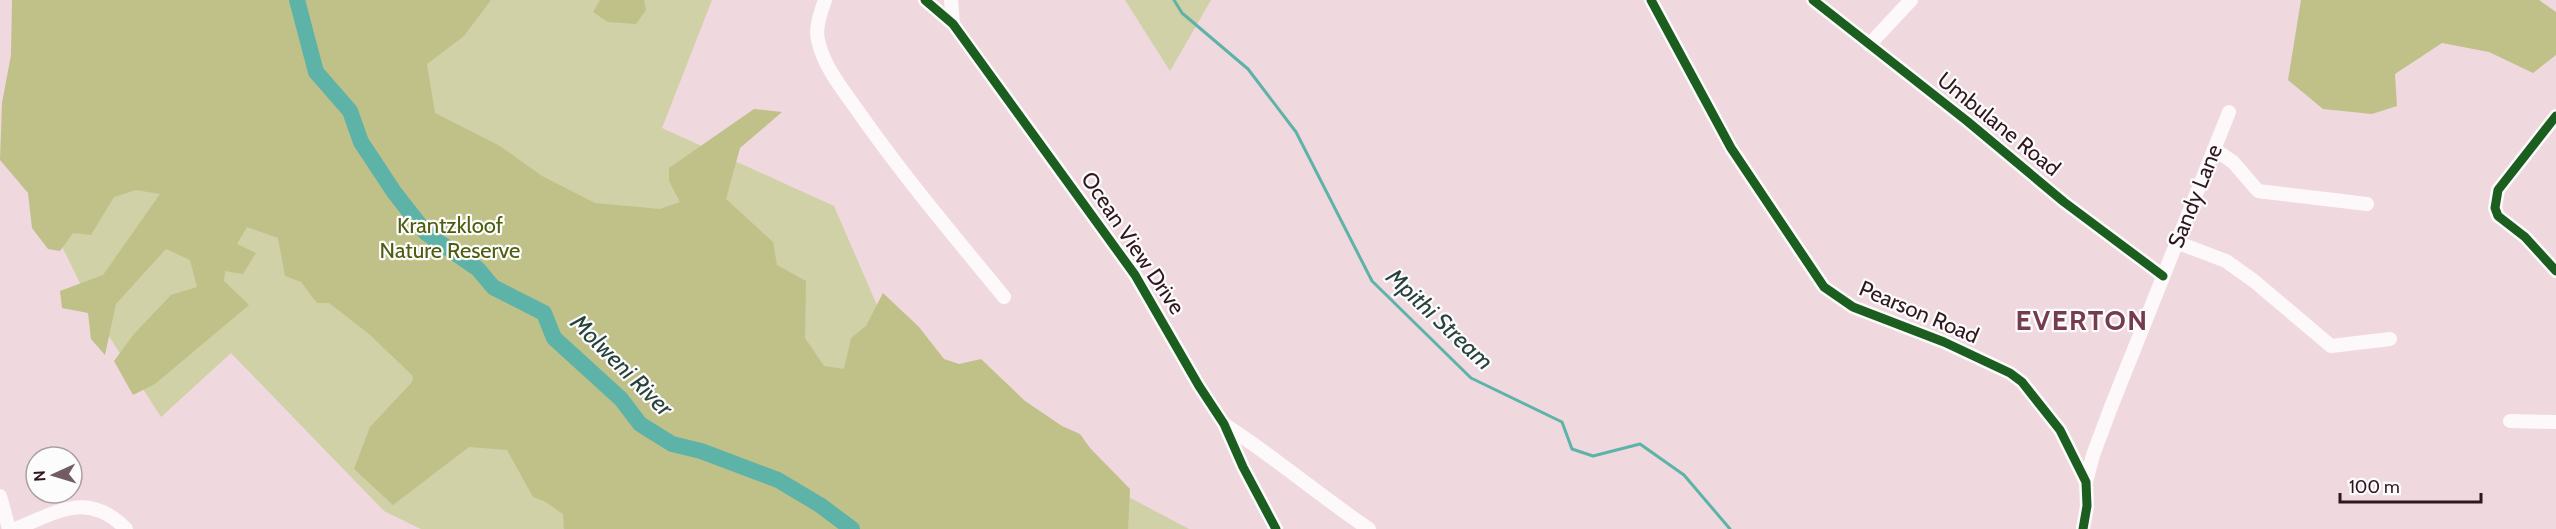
<svg xmlns="http://www.w3.org/2000/svg" width="2556" height="529" font-family="Cabin,sans-serif">
  <rect width="100%" height="100%" fill="#efd8de"/>
  <g fill="#d0d1a6">
    <path d="M 34,0 L 712,0 L 662,128 L 834,206 L 889,333 L 1049,455 L 1189,529 L 421,529 L 384,511 L 231,353 L 161,417 L 96,316 L 33,187 Z"/>
    <path d="M 1125,0 L 1211,0 L 1170,71 Z"/>
  </g>
  <g fill="#bfc188">
    <path d="M 12,0 L 491,0 L 464,36 L 427,64 L 435,113 L 500,146 L 542,176 L 595,203 L 660,209 L 680,202 L 669,181 L 669,168 L 754,109 L 782,112 L 740,148 L 726,199 L 773,242 L 777,265 L 806,281 L 805,338 L 824,366 L 844,369 L 851,338 L 866,326 L 883,293 L 919,327 L 944,359 L 959,364 L 981,359 L 1025,401 L 1062,426 L 1080,434 L 1090,448 L 1130,489 L 1128,529 L 564,529 L 563,514 L 544,501 L 533,497 L 507,450 L 469,447 L 393,505 L 354,469 L 370,427 L 412,382 L 413,376 L 369,334 L 329,303 L 317,303 L 301,282 L 285,276 L 278,238 L 247,227 L 237,244 L 256,253 L 243,274 L 225,271 L 224,281 L 249,305 L 155,384 L 133,395 L 114,361 L 134,334 L 171,295 L 197,287 L 190,260 L 166,249 L 116,304 L 105,355 L 91,339 L 88,313 L 62,308 L 60,291 L 103,275 L 160,194 L 136,190 L 114,197 L 91,235 L 73,233 L 60,251 L 48,249 L 32,228 L 28,193 L 0,160 L 2,103 L 11,55 Z"/>
    <path d="M 600,0 L 644,0 L 646,10 L 636,24 L 608,22 L 593,12 Z"/>
    <path d="M 2301,0 L 2539,0 L 2556,12 L 2556,55 L 2533,73 L 2489,52 L 2442,43 L 2395,74 L 2397,106 L 2372,114 L 2323,109 L 2288,80 Z"/>
  </g>
  <g fill="none" stroke-linecap="round" stroke-linejoin="round">
    <path stroke="#5db3a8" stroke-width="3" d="M 1174,0 L 1182,13 L 1248,69 L 1296,132 L 1372,281 L 1471,378 L 1562,422 L 1572,449 L 1593,456 L 1640,444 L 1684,475 L 1730,529"/>
    <path stroke="#5db3a8" stroke-width="16" d="M 297,0 L 316,72 L 350,111 L 361,142 L 394,192 L 426,233 L 478,269 L 493,287 L 544,313 L 554,338 L 621,399 L 640,424 L 672,444 L 701,451 L 778,480 L 820,505 L 852,529"/>
    <g stroke="#fdf9fa" stroke-width="14">
      <path d="M 825,0 C 821,12 815,27 818,40 C 824,68 844,91 860,114 C 905,178 955,237 1004,297"/>
      <path d="M 925,0 L 953,24 L 1135,275 L 1199,386 L 1224,424 L 1243,467 L 1276,529"/>
      <path d="M 951,0 L 953,24"/>
      <path d="M 1651,0 L 1731,148 L 1824,287 L 1853,307 L 1944,342 L 2010,373 L 2022,382 L 2060,430 L 2086,482 L 2087,506 L 2083,529"/>
      <path d="M 1813,0 L 1967,121 L 2064,202 L 2163,276"/>
      <path d="M 1869,45 L 1911,0"/>
      <path d="M 2556,116 L 2498,190 L 2495,208 L 2498,216 L 2525,237 L 2556,271"/>
      <path d="M 2214,149 L 2233,162 L 2258,191 L 2367,204"/>
      <path d="M 2176,242 L 2226,261 L 2254,281 L 2331,346 L 2390,339"/>
      <path d="M 2510,421 L 2556,422"/>
      <path d="M 1225,425 C 1275,457 1320,496 1369,529"/>
      <path d="M 2086,482 L 2093,455 L 2111,407 L 2229,112"/>
      <path d="M 0,496 L 9,529"/>
      <path d="M 15,529 C 58,512 88,490 126,529"/>
    </g>
    <g stroke="#fcfcfc" stroke-width="13">
      <g id="cycleway">
        <path d="M 925,0 L 953,24 L 1135,275 L 1199,386 L 1224,424 L 1243,467 L 1276,529"/>
        <path d="M 1651,0 L 1731,148 L 1824,287 L 1853,307 L 1944,342 L 2010,373 L 2022,382 L 2060,430 L 2086,482 L 2087,506 L 2083,529"/>
        <path d="M 1813,0 L 1967,121 L 2064,202 L 2163,276"/>
        <path d="M 2556,116 L 2498,190 L 2495,208 L 2498,216 L 2525,237 L 2556,271"/>
      </g>
    </g>
    <use href="#cycleway" stroke="#1b5e20" stroke-width="9"/>
  </g>
  <g text-anchor="middle" dominant-baseline="central" stroke-width="4.5" stroke-linejoin="round" paint-order="stroke">
    <g font-size="22" fill="#30171f" stroke="#fcfcfc">
      <text transform="translate(1999 124) rotate(39)">Umbulane Road</text>
      <text transform="translate(2195 196) rotate(-68)">Sandy Lane</text>
      <text transform="translate(1133 243) rotate(56)">Ocean View Drive</text>
      <text transform="translate(1919 312) rotate(23)">Pearson Road</text>
    </g>
    <g font-size="22" fill="#4e5d0d" stroke="#fcfcfc">
      <text x="450" y="225">Krantzkloof<tspan x="450" dy="25">Nature Reserve</tspan></text>
    </g>
    <g font-size="24" font-style="italic" fill="#27413c" stroke="#fcfcfc">
      <text transform="translate(1440 319) rotate(43)">Mpithi Stream</text>
      <text transform="translate(622 365) rotate(45)">Molweni River</text>
    </g>
    <g font-size="28" font-weight="bold" letter-spacing="1.5" fill="#753b4e" stroke="#fcfcfc">
      <text x="2082" y="320">EVERTON</text>
    </g>
  </g>
  <g transform="translate(54 475) rotate(266)"><circle r="28" fill="#fcfcfc" stroke="#aaa0a4" stroke-width="1.5"/>
  <path d="M0-4.5L10 22L0 15L-10 22Z" fill="#735b62"/>
  <text y="-9" font-size="16" font-weight="bold" text-anchor="middle" fill="#30171f">N</text>
  </g>
  <path d="M2340 493v9h141v-9" fill="none" stroke="#30171f" stroke-width="3"/>
  <text x="2349" y="493" font-size="18" fill="#30171f" stroke="#fcfcfc" stroke-width="4.5" paint-order="stroke">100 m</text>
</svg>
